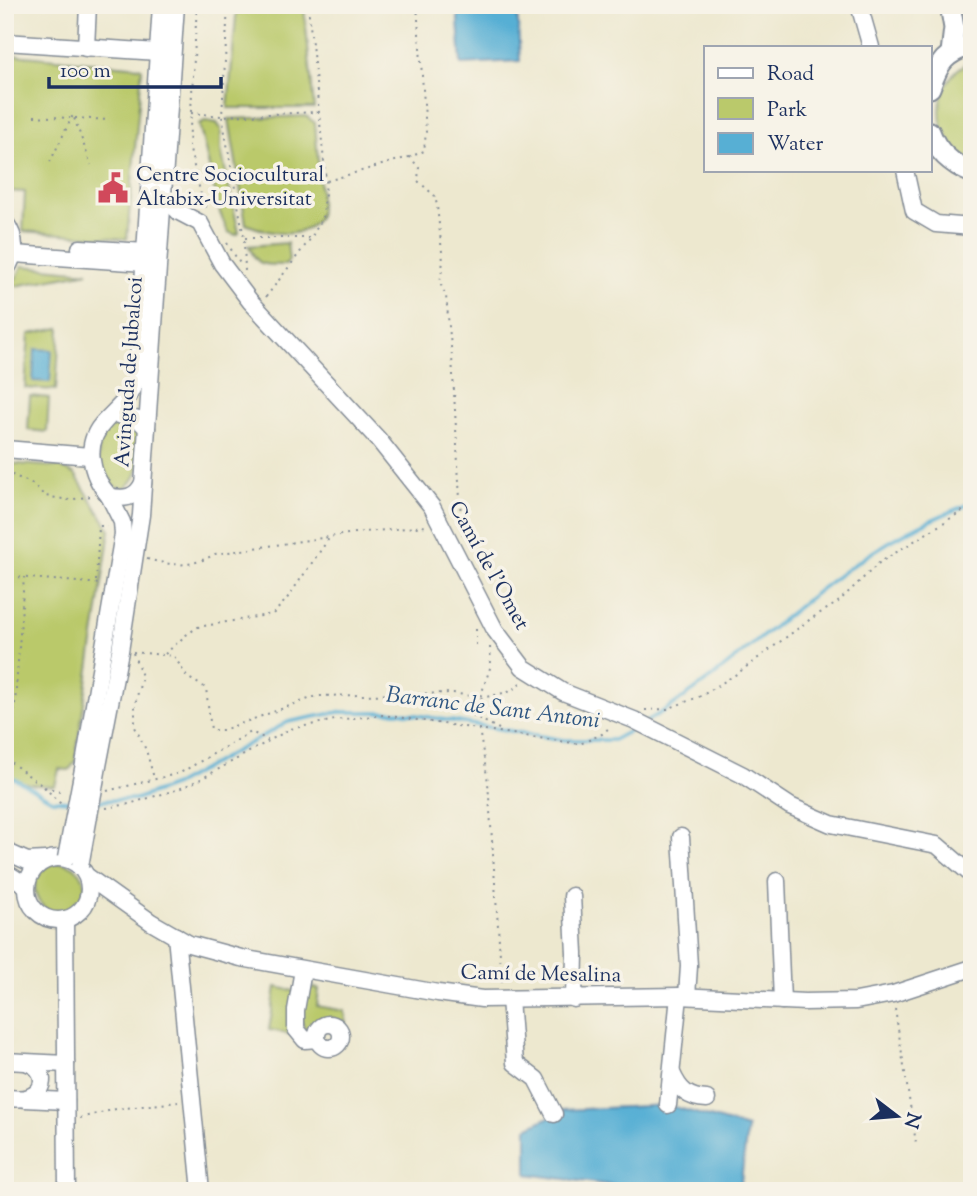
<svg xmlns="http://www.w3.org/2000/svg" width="977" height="1196" font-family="'Sorts Mill Goudy',serif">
  <rect width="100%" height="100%" fill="#f7f3e8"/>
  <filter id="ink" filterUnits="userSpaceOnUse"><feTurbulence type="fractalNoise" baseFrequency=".0143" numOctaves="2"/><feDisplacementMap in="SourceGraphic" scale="14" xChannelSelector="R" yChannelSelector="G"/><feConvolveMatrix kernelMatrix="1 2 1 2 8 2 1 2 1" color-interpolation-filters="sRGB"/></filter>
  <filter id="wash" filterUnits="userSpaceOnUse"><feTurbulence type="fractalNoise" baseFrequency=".00686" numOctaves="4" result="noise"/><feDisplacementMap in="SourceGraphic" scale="28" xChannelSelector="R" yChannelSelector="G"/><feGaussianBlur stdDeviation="1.57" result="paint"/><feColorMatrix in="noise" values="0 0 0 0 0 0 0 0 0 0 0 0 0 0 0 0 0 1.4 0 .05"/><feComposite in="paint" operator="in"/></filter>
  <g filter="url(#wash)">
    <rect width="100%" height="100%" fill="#ede8cf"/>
    <g fill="#bac96b" stroke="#6a7c64" stroke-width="2">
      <path d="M 237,5 L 302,5 L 304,7 L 314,108 L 228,108 Z"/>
      <path d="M 14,55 L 140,67 L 142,69 L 127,239 L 23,231 L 25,192 L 5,191 L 5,126 L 10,59 Z"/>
      <path d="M 972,61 L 972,160 C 929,145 930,77 972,61 Z"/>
      <path d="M 306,116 L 315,123 C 316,138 323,206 319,215 C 306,243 268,233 246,224 L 229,119 Z"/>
      <path d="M 205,121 L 217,123 L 221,129 L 221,150 L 239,233 L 236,235 L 228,232 L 220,213 L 199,124 Z"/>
      <path d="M 287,243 L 289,260 L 286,265 C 263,264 258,268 249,246 Z"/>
      <path d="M 22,266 L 88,272 L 10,287 L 9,285 L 17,277 Z"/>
      <path d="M 60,328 L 56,390 L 25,388 L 29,334 Z"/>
      <path d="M 30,396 L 49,398 L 47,432 L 28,430 Z"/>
      <path d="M 116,421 L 138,428 L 140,433 C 139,453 143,476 125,488 C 98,489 93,453 104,432 C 106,428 112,424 116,421 Z"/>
      <path d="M 5,463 L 61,467 L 75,474 L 110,530 L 75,762 L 69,770 L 59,769 L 55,786 C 37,785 20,785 5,773 Z"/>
      <circle cx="60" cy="888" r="25"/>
      <path d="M 307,986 L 319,989 L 317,1006 L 344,1011 L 346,1017 L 345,1025 C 324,1007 321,1028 307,1034 L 301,1021 Z"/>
      <path d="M 276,987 L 294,991 L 291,1034 L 269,1030 Z"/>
    </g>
    <g fill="#57afd4" stroke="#396f99" stroke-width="2">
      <path d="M 457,5 L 517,5 L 520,61 L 461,64 Z"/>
      <path d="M 35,349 L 52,350 L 50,382 L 33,381 Z"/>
      <path d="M 668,1105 L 747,1128 L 740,1191 L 655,1191 L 527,1174 L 527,1128 L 563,1110 Z"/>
    </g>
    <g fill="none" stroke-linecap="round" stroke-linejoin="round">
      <g stroke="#57afd4" stroke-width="3.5">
        <path d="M 647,721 C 734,671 802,593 889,542 C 915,527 943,514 972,503"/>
        <path d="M 5,773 L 52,800 L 71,801"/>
        <path d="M 96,801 L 136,799 L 175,785 L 288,722 L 339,712 L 399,712 L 564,740 L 613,740 L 637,727"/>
      </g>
    </g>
  </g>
  <g filter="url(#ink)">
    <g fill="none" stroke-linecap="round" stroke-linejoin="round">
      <g stroke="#848c96" stroke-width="19">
        <g id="minor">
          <path d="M 859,5 L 871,47"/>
          <path d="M 5,42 L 158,52"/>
          <path d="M 86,48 L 88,5"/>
          <path d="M 905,170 L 914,211 L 936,224 L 972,227"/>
          <path d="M 163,196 L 179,212 L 200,223 L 222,264 L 250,301 L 378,439 L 432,507 L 495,630 L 523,667 L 563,692 L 634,720 L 743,775 L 790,806 L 831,824 L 937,845 L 972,875"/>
          <path d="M 5,222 C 17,238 17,255 5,271"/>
          <path d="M 80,248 L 146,252"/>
          <path d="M 14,254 L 145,263"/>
          <path d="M 114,414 L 139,420 L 147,428"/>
          <path d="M 5,449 L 90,456"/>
          <path d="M 143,483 C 136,498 124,500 109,496 C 90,474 83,443 105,421 C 120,405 129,400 137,377 L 161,5"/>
          <path d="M 84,764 L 123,534 L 122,522 L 109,496"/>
          <path d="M 98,766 L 120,651 L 141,515 L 176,5"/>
          <path d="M 681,837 L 689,966 L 687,996"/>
          <path d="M 5,851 L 27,861 L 45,860"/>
          <circle cx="58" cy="889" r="31"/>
          <path d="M 5,872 L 27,886"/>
          <path d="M 88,877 L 151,922 L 189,944 L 241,958 L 438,993 L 482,999 L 679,996 L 805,1002 L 856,1001 L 893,994 L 972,968"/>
          <path d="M 777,881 L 782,1001"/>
          <path d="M 572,896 L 575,953 L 574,999"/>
          <path d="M 65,919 L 67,1191"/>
          <path d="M 176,936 L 201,1191"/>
          <path d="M 303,970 L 296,1010 L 296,1029 L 305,1040 L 317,1039"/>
          <path d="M 510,999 L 515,1063 L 536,1079 L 554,1114"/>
          <circle cx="329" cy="1036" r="12"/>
          <path d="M 5,1061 L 66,1064"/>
          <path d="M 672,1073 C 680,1091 688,1098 707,1099"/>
          <path d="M 5,1098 C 13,1098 22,1100 29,1097 C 47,1090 46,1069 28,1063"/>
          <path d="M 25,1099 L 66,1101"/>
          <path d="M 668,1105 L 679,996"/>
        </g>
      </g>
      <g stroke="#848c96" stroke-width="23">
        <g id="major">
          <path d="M 950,5 L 954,28 L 951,53"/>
          <path d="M 930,88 C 940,60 944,55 972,44"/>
          <path d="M 930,132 C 937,152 953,165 972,173"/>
        </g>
      </g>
      <g stroke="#848c96" stroke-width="2" stroke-dasharray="2 5" stroke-linecap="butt">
        <path d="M 197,5 L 189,146 L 203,203 L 208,211"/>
        <path d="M 228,5 L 222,116 L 244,238 L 245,271"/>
        <path d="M 417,5 L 426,132 L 424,151 L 410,157 L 419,168 L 418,181 L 435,196 L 437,206 L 443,261 L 440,283 L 446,296 L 452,357 L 462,535"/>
        <path d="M 191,113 L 222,116 L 318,112"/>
        <path d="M 34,116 L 70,118"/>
        <path d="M 75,118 L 109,120"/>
        <path d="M 50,162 L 73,115 L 91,165"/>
        <path d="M 327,181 L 409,157"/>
        <path d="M 245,238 L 309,238"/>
        <path d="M 227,243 L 241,265"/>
        <path d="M 266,297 L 311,238 L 323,217 L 326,181 L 308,5"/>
        <path d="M 5,472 L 31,483 L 45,496 L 69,500 L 91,496"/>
        <path d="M 147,559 C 174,566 190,568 215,554 L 355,533 L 426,526"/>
        <path d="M 5,576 L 102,584"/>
        <path d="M 96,581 L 99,526 L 108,526"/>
        <path d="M 476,645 L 476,625"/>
        <path d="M 490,647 L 491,665 L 474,716 L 499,729"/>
        <path d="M 133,652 L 174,656 L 187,677 L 206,688 L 211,730 L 223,730 L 317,696 L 453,693 L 482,698 L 512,691 L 520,683"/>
        <path d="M 133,653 L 142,676 L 135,705 L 135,727 L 146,750 L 154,778"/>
        <path d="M 165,654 L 186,635 L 198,627 L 273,614 L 286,600 L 330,537"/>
        <path d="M 645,710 L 667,709 L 701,696 L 738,673 L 812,618 L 837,603 L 879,563 L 972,505"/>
        <path d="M 479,729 L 488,782 L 502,984"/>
        <path d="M 13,732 L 24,577"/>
        <path d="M 5,758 L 44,787 L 64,792"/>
        <path d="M 44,787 L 62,805"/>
        <path d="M 107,791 L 180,773 L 251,732 L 268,740"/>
        <path d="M 106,808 L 129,804 L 179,789 L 201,779 L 290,729 L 335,720 L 383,715 L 580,744 L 602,734 L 610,727"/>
        <path d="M 895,1009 L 916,1143"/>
        <path d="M 80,1118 L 116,1109 L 178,1102"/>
      </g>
      <use href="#minor" stroke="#fff" stroke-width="16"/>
      <use href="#major" stroke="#fff" stroke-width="19"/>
      <g stroke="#848c96" stroke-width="19" stroke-linecap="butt">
        <g id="minor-bridge">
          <path d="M 66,858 L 84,764"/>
          <path d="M 80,866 L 98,766"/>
        </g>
      </g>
      <use href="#minor-bridge" stroke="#fff" stroke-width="16"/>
    </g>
  </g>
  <defs>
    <g id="civic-bare" transform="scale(2.415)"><path d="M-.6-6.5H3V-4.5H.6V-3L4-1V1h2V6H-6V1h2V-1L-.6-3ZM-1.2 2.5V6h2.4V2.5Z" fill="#d1495b" stroke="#f7f3e8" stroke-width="2.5" paint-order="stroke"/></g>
  </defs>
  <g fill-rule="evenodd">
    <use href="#civic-bare" x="113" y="188"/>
  </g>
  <g text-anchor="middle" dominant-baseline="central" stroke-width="7" stroke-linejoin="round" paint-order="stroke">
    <g font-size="21" fill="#1b2f5e" stroke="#f7f3e8" text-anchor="start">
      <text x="136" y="176">Centre Sociocultural<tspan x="136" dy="24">Altabix-Universitat</tspan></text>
    </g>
    <g font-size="21" fill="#1b2f5e" stroke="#f7f3e8">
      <text transform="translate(130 372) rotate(-86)">Avinguda de Jubalcoi</text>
      <text transform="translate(488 566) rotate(61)">Camí de l'Omet</text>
      <text transform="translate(541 975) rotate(1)">Camí de Mesalina</text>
    </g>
    <g font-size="23" font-style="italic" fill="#2d5581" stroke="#f7f3e8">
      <text transform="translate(493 709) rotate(7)">Barranc de Sant Antoni</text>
    </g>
  </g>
  <rect width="977" height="1196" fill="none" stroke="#f7f3e8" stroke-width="28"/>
  <rect x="704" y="46" width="228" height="126" fill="#f7f3e8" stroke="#9fa5b1" stroke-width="2"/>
  <rect x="718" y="68" width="35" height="10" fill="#ffffff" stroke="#9fa5b1" stroke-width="2"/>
  <text x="767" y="80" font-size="21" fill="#1b2f5e">Road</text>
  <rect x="718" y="98" width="35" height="21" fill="#bac96b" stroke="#9fa5b1" stroke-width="2"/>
  <text x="767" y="116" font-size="21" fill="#1b2f5e">Park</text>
  <rect x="718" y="133" width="35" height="21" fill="#57afd4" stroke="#9fa5b1" stroke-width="2"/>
  <text x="767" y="150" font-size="21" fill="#1b2f5e">Water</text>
  <g transform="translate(897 1116) rotate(106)" stroke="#f7f3e8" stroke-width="5" paint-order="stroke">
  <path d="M0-5L12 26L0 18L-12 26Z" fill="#1b2f5e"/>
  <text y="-10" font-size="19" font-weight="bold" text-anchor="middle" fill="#1b2f5e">N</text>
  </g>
  <path d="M49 77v10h172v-10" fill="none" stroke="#1b2f5e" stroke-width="3.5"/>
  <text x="60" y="77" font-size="21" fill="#1b2f5e" stroke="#f7f3e8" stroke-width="5" paint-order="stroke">100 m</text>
</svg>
